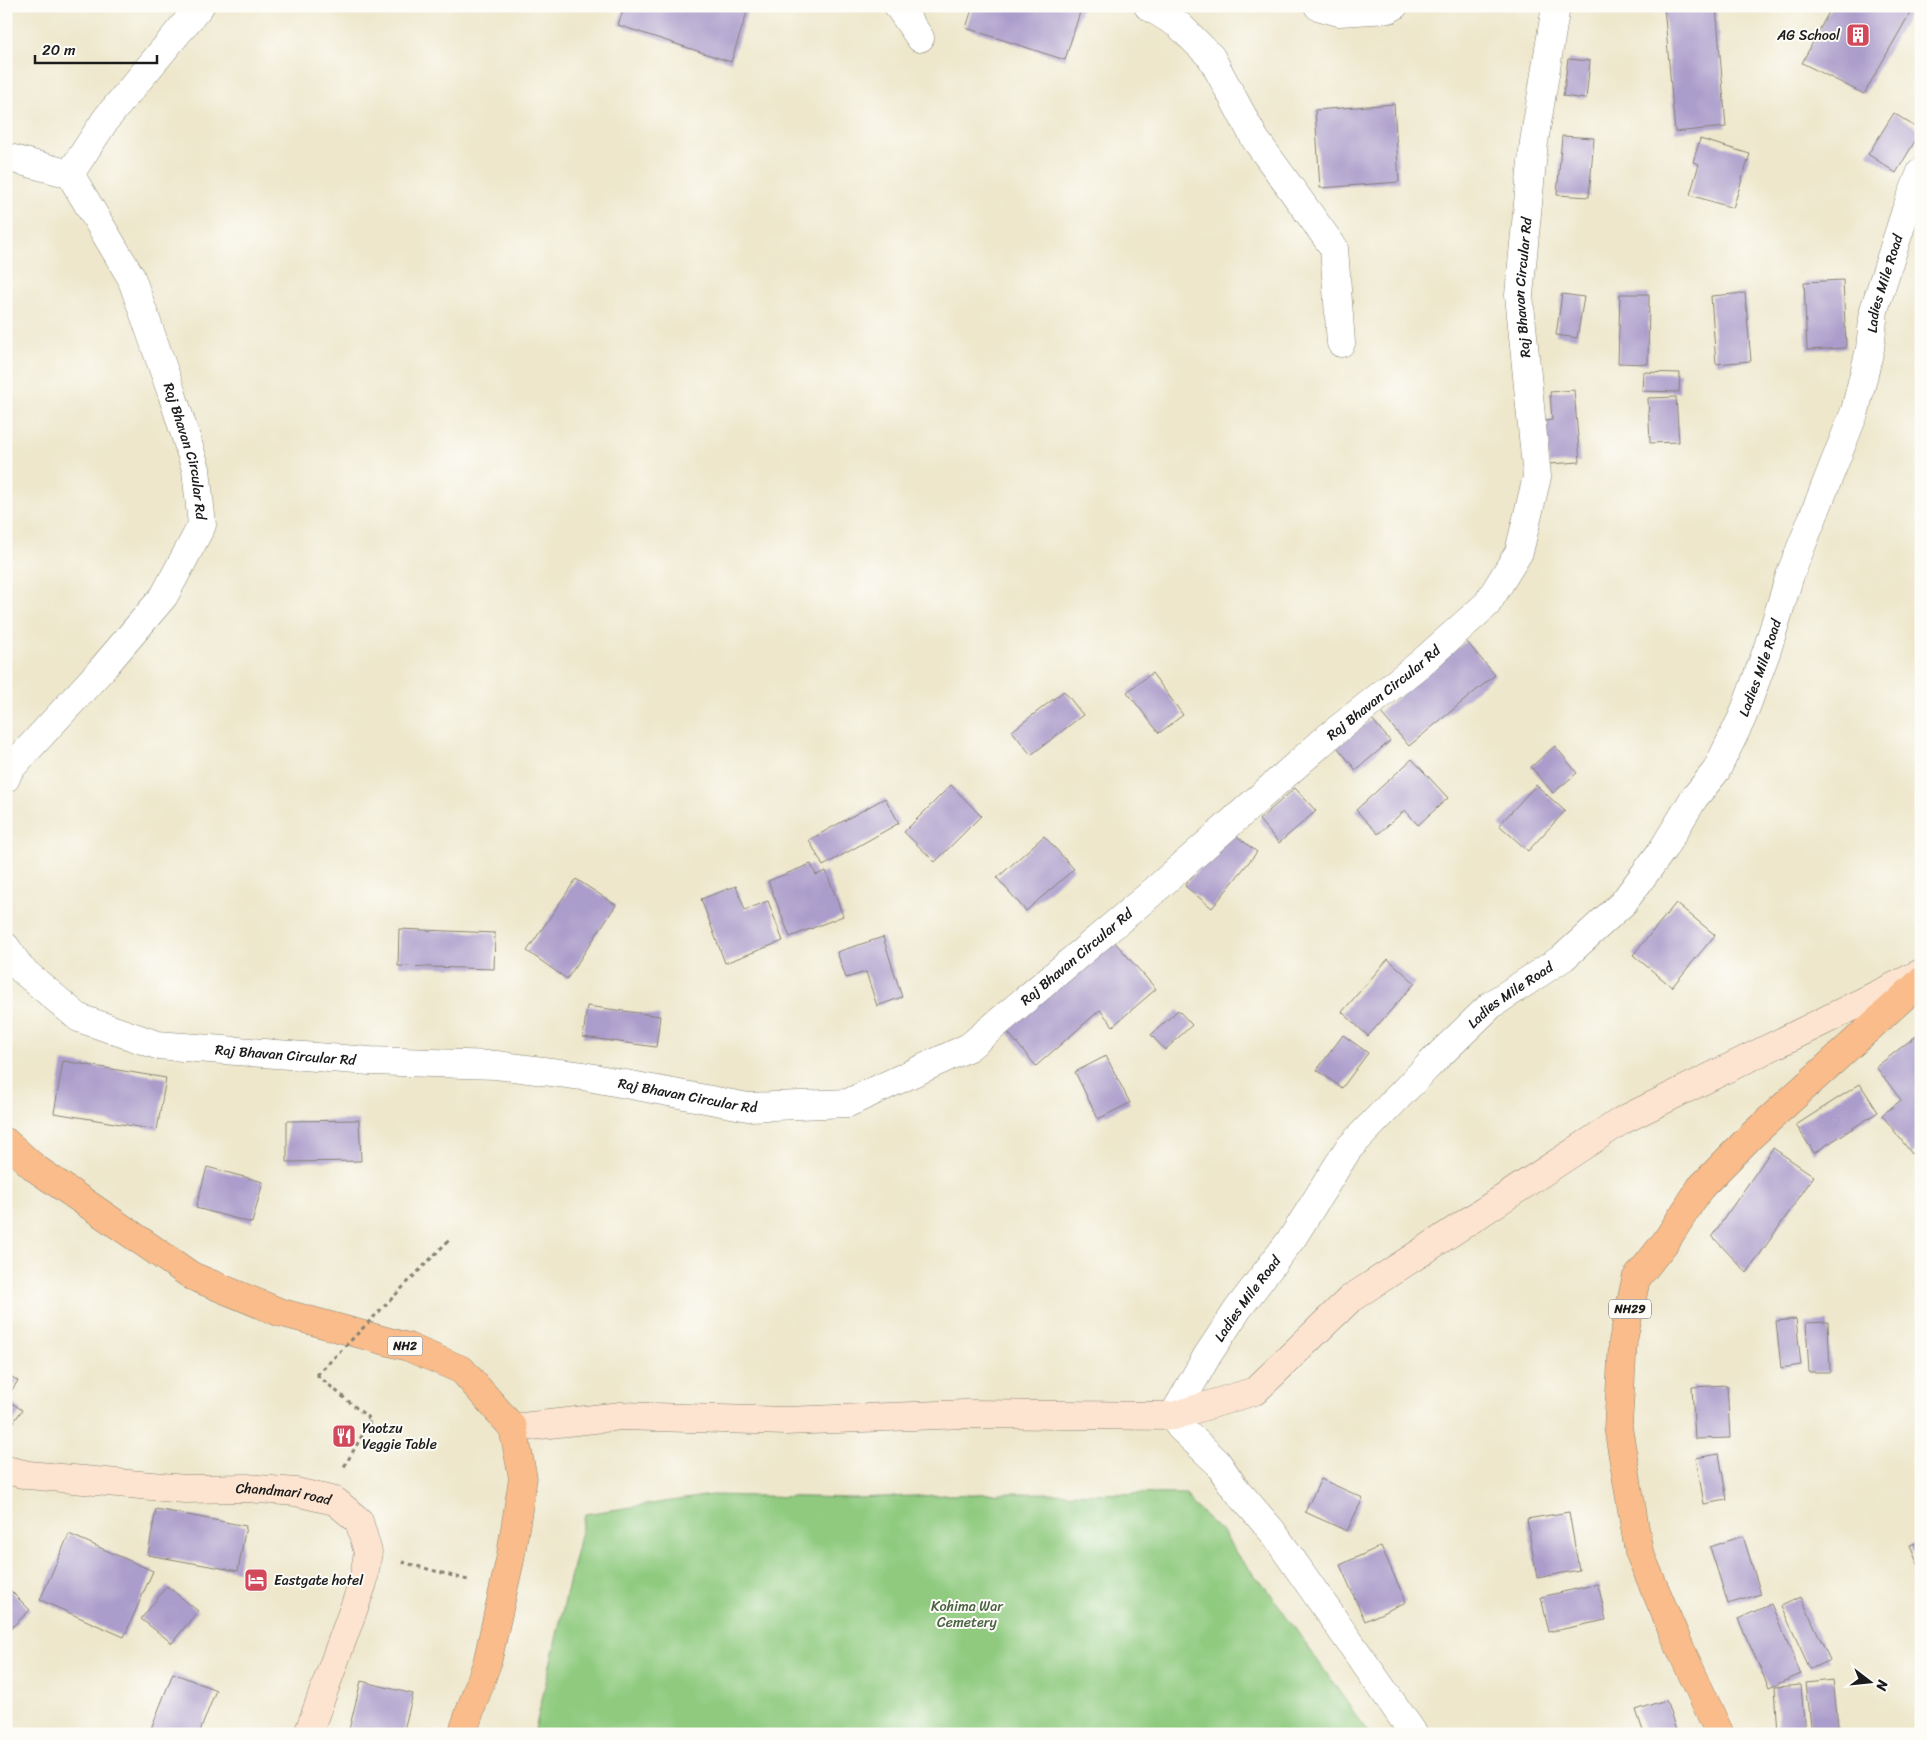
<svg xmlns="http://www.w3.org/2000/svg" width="1927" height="1740" font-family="Sriracha,sans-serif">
  <rect width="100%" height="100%" fill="#fdfcf7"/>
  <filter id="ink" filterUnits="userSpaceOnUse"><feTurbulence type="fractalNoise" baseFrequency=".02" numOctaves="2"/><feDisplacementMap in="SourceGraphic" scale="10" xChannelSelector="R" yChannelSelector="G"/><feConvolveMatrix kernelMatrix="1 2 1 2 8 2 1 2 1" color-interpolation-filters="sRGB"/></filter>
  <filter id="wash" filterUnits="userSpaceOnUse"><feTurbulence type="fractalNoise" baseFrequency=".0096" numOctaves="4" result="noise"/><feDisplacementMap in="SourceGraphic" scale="20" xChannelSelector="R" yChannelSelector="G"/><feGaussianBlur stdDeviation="1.12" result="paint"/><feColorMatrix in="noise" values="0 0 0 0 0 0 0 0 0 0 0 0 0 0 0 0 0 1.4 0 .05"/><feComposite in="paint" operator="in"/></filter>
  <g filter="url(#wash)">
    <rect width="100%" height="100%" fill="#eee7cc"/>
    <path fill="#8fca7f" stroke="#56734e" d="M 1007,1493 L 1186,1494 L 1192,1504 L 1224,1534 L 1238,1556 L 1271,1594 L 1369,1734 L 534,1734 L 585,1514 L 711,1495 L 852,1498 Z"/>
    <g id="blocks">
      <g fill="#ab9dcb">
        <path d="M 749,6 L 731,62 L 618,25 L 623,10 L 614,7 Z"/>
        <path d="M 973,6 L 1074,6 L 1081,9 L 1065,60 L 966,28 Z"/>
        <path d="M 1664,6 L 1716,6 L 1726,127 L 1675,132 Z"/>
        <path d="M 1832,6 L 1914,6 L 1864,94 L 1802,63 Z"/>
        <path d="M 1568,59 L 1590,61 L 1586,99 L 1563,96 Z"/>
        <path d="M 1394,104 L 1399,182 L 1320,188 L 1315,110 Z"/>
        <path d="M 1894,113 L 1921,131 L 1896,173 L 1868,154 Z"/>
        <path d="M 1562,136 L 1594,138 L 1589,197 L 1557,195 Z"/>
        <path d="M 1700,139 L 1750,154 L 1733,208 L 1690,195 L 1699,164 L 1693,162 Z"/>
        <path d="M 1843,280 L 1846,348 L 1807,350 L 1804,282 Z"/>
        <path d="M 1745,293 L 1751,361 L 1716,364 L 1711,296 Z"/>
        <path d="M 1562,294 L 1584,297 L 1577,338 L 1556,335 Z"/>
        <path d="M 1620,294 L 1649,294 L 1648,364 L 1618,363 Z"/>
        <path d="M 1643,372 L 1680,373 L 1679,392 L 1642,391 Z"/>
        <path d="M 1574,390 L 1580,462 L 1549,464 L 1545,421 L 1552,420 L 1550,392 Z"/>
        <path d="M 1676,397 L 1679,442 L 1650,443 L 1648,398 Z"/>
        <path d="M 1466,641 L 1495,675 L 1409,746 L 1380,712 Z"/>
        <path d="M 1152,673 L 1183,715 L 1159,733 L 1127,692 Z"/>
        <path d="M 1064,691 L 1083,715 L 1031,755 L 1012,731 Z"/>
        <path d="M 1372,719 L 1390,741 L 1356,770 L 1337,747 Z"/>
        <path d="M 1555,746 L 1577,773 L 1553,793 L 1531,767 Z"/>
        <path d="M 1412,759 L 1448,798 L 1418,825 L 1405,810 L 1378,834 L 1356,810 Z"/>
        <path d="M 951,785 L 981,816 L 935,862 L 904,832 Z"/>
        <path d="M 1536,785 L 1565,811 L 1528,851 L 1499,825 Z"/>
        <path d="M 1295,788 L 1316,811 L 1279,843 L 1259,820 Z"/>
        <path d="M 885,798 L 899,823 L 823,866 L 809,840 Z"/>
        <path d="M 1229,830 L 1257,852 L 1212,908 L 1185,886 Z"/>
        <path d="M 1044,836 L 1074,869 L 1026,911 L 997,878 Z"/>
        <path d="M 811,864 L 816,875 L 826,871 L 843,916 L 790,937 L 768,881 Z"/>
        <path d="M 576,879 L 616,905 L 567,979 L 527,951 Z"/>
        <path d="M 736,886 L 745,910 L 768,901 L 783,941 L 725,963 L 701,899 Z"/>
        <path d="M 1676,903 L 1715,935 L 1672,987 L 1633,955 Z"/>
        <path d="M 399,929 L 495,933 L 494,969 L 398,966 Z"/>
        <path d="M 883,937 L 902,997 L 877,1006 L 866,972 L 846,978 L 837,952 Z"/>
        <path d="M 1112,939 L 1156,989 L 1113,1026 L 1100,1010 L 1036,1066 L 1006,1030 Z"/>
        <path d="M 1388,959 L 1415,983 L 1368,1036 L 1342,1012 Z"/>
        <path d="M 587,1006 L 660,1016 L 656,1047 L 583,1037 Z"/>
        <path d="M 1178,1010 L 1192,1025 L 1165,1050 L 1151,1035 Z"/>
        <path d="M 1921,1032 L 1921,1147 L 1912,1154 L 1882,1115 L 1901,1100 L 1876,1067 Z"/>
        <path d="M 1343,1035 L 1368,1053 L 1342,1088 L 1317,1070 Z"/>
        <path d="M 1106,1056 L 1130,1103 L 1098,1119 L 1075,1072 Z"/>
        <path d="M 63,1061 L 166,1078 L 157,1130 L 54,1113 Z"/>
        <path d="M 1860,1084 L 1878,1112 L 1814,1153 L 1796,1125 Z"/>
        <path d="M 359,1120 L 361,1161 L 287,1162 L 287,1121 Z"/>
        <path d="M 1773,1148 L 1814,1176 L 1747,1273 L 1712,1236 Z"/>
        <path d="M 207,1167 L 263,1182 L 252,1223 L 196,1208 Z"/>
        <path d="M 1796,1319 L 1801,1365 L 1781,1368 L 1776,1321 Z"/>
        <path d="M 1828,1322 L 1830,1372 L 1809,1372 L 1806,1323 Z"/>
        <path d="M 6,1373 L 18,1381 L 6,1398 Z"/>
        <path d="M 1727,1385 L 1730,1438 L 1695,1439 L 1692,1387 Z"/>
        <path d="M 6,1399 L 22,1410 L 6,1433 Z"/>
        <path d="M 1719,1454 L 1727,1500 L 1704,1504 L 1696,1458 Z"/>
        <path d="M 1321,1479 L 1363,1498 L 1347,1531 L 1305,1512 Z"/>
        <path d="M 156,1509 L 246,1526 L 238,1571 L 148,1555 Z"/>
        <path d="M 1569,1512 L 1579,1570 L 1537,1578 L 1527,1519 Z"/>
        <path d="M 69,1534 L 153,1571 L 124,1637 L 40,1600 Z"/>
        <path d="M 1743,1536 L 1761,1594 L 1728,1604 L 1710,1547 Z"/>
        <path d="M 1921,1541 L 1921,1571 L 1910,1545 Z"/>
        <path d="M 1381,1546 L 1406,1602 L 1365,1621 L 1340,1565 Z"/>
        <path d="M 1598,1584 L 1606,1620 L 1549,1632 L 1541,1597 Z"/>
        <path d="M 6,1586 L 30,1610 L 6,1633 Z"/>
        <path d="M 167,1586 L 198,1611 L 172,1643 L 141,1619 Z"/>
        <path d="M 1801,1597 L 1830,1660 L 1810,1669 L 1781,1606 Z"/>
        <path d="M 1771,1604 L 1801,1674 L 1769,1688 L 1738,1619 Z"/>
        <path d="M 173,1673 L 216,1690 L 199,1734 L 149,1734 Z"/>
        <path d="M 1833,1680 L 1839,1734 L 1812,1734 L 1806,1683 Z"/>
        <path d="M 361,1681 L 413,1694 L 403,1734 L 348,1734 Z"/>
        <path d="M 1801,1685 L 1805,1734 L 1778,1734 L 1775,1687 Z"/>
        <path d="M 1666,1700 L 1677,1734 L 1644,1734 L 1636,1710 Z"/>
      </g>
    </g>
  </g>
  <g filter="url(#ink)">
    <use href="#blocks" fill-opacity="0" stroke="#858274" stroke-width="1"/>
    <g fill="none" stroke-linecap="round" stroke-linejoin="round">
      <g stroke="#858274" stroke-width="29">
        <g id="minor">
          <path d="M 898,6 L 920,38"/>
          <path d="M 1148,6 L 1179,25 L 1211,57 L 1255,139 L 1334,248 L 1341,343"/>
          <path d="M 1318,6 L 1339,12 L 1389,9 L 1394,6"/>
          <path id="s1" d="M 6,157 L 70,174 L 131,277 L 172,394 L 196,469 L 202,525 L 164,596 L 102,669 L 9,770 L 6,778"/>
          <path d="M 70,174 L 106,119 L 200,6"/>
          <path id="s2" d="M 6,947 L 21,969 L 79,1018 L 157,1045 L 370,1061 L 496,1065 L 583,1076 L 748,1107 L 848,1103 L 969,1047 L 1147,897 L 1328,737 L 1421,663 L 1487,604 L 1519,552 L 1537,477 L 1519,295 L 1534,142 L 1556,6"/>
          <path d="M 1173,1416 L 1180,1427 L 1217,1462 L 1234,1487 L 1272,1531 L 1414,1734"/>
        </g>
      </g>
      <g stroke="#858274" stroke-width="29">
        <g id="tertiary">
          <path id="s3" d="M 1173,1416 L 1207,1356 L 1238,1309 L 1293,1237 L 1348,1149 L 1430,1064 L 1491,1005 L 1564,957 L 1623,903 L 1663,849 L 1694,798 L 1716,771 L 1742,718 L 1767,650 L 1790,575 L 1855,411 L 1870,349 L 1874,310 L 1906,210 L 1921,172"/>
        </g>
      </g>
      <g stroke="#858274" stroke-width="29">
        <g id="secondary">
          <path d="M 513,1428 L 621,1416 L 785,1421 L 965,1414 L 1173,1416 L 1255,1391 L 1350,1299 L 1621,1121 L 1921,973"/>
          <path id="s4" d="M 6,1470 L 28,1475 L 185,1489 L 247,1488 L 296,1492 L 335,1501 L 359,1521 L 368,1552 L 363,1583 L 308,1734"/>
        </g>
      </g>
      <g stroke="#858274" stroke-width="29">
        <g id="trunk">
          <path d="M 6,1142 L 35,1168 L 192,1276 L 279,1312 L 408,1347 L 462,1370 L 513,1428 L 523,1478 L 510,1560 L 487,1663 L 462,1734"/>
          <path d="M 1720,1734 L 1681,1650 L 1639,1552 L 1618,1427 L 1623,1341 L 1636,1279 L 1666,1241 L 1700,1188 L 1751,1136 L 1921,981"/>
        </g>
      </g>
      <g stroke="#858274" stroke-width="3" stroke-dasharray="4 4" stroke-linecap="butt">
        <path d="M 317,1375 L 371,1420 L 344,1467"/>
        <path d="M 402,1562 L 468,1580"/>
      </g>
      <use href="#minor" stroke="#fff" stroke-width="28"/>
      <use href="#tertiary" stroke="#fff" stroke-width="28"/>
      <use href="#secondary" stroke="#fde4d0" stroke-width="28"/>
      <use href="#trunk" stroke="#f9bc8a" stroke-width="28"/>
      <path stroke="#858274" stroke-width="3" stroke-dasharray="4 4" stroke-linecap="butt" d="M 317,1375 L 450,1239"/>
    </g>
  </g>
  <defs>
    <g id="building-square" transform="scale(1.25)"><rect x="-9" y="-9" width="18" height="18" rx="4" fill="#d1495b" stroke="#fdfcf7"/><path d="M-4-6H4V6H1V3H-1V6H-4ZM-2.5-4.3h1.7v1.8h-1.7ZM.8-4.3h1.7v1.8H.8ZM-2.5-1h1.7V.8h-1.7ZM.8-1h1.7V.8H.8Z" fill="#fff"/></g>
    <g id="restaurant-square" transform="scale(1.25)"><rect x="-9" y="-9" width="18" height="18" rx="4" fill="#d1495b" stroke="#fdfcf7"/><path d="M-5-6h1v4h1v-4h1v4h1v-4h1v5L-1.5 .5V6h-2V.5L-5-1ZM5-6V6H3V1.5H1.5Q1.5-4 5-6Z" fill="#fff"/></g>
    <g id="hotel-square" transform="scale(1.25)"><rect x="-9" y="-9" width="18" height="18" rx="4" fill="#d1495b" stroke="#fdfcf7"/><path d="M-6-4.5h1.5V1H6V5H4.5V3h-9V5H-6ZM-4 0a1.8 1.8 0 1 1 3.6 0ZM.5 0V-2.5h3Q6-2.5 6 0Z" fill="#fff"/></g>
  </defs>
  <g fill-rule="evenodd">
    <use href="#building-square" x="1858" y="35"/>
    <use href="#restaurant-square" x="344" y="1436"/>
    <use href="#hotel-square" x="256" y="1580"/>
  </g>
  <g text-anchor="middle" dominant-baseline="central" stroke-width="4" stroke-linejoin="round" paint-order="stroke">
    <g fill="#fdfcf7" stroke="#605f5e" stroke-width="1">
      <rect x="1609" y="1299.5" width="42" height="19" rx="4"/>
      <rect x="387.5" y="1336.5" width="35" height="19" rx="4"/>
    </g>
    <g font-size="12" font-weight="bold" fill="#1c1c1c">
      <text x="1630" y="1309">NH29</text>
      <text x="405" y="1346">NH2</text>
    </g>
    <g font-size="14" fill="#1c1c1c" stroke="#fdfcf7" text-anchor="start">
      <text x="1840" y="35" text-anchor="end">AG School</text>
      <text x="362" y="1428">Yaotzu<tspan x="362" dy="16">Veggie Table</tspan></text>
      <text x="274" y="1580">Eastgate hotel</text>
    </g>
    <g font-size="14" fill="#1c1c1c" stroke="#fdfcf7">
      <text stroke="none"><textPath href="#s3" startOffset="1369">Ladies Mile Road</textPath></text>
      <text stroke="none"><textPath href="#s2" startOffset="2024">Raj Bhavan Circular Rd</textPath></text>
      <text stroke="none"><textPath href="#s1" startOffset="369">Raj Bhavan Circular Rd</textPath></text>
      <text stroke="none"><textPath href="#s3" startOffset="964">Ladies Mile Road</textPath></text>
      <text stroke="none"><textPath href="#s2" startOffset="1559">Raj Bhavan Circular Rd</textPath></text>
      <text stroke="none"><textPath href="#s2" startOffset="1154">Raj Bhavan Circular Rd</textPath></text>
      <text stroke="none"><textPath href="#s3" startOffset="544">Ladies Mile Road</textPath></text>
      <text stroke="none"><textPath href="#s2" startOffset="314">Raj Bhavan Circular Rd</textPath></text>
      <text stroke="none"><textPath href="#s2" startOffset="719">Raj Bhavan Circular Rd</textPath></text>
      <text stroke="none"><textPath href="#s3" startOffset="139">Ladies Mile Road</textPath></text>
      <text stroke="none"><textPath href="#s4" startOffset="279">Chandmari road</textPath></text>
    </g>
    <g font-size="14" fill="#4a6244" stroke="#fdfcf7">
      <text x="967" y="1606">Kohima War<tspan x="967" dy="16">Cemetery</tspan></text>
    </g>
  </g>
  <rect width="1927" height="1740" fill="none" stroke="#fdfcf7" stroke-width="25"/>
  <g transform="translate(1870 1682) rotate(106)" stroke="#fdfcf7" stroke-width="4" paint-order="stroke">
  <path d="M0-4L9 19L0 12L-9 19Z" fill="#1c1c1c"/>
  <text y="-8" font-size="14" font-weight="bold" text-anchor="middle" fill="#1c1c1c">N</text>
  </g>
  <path d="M35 55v8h122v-8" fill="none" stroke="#1c1c1c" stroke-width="2.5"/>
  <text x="42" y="55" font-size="15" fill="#1c1c1c" stroke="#fdfcf7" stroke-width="4" paint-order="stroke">20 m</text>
</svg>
